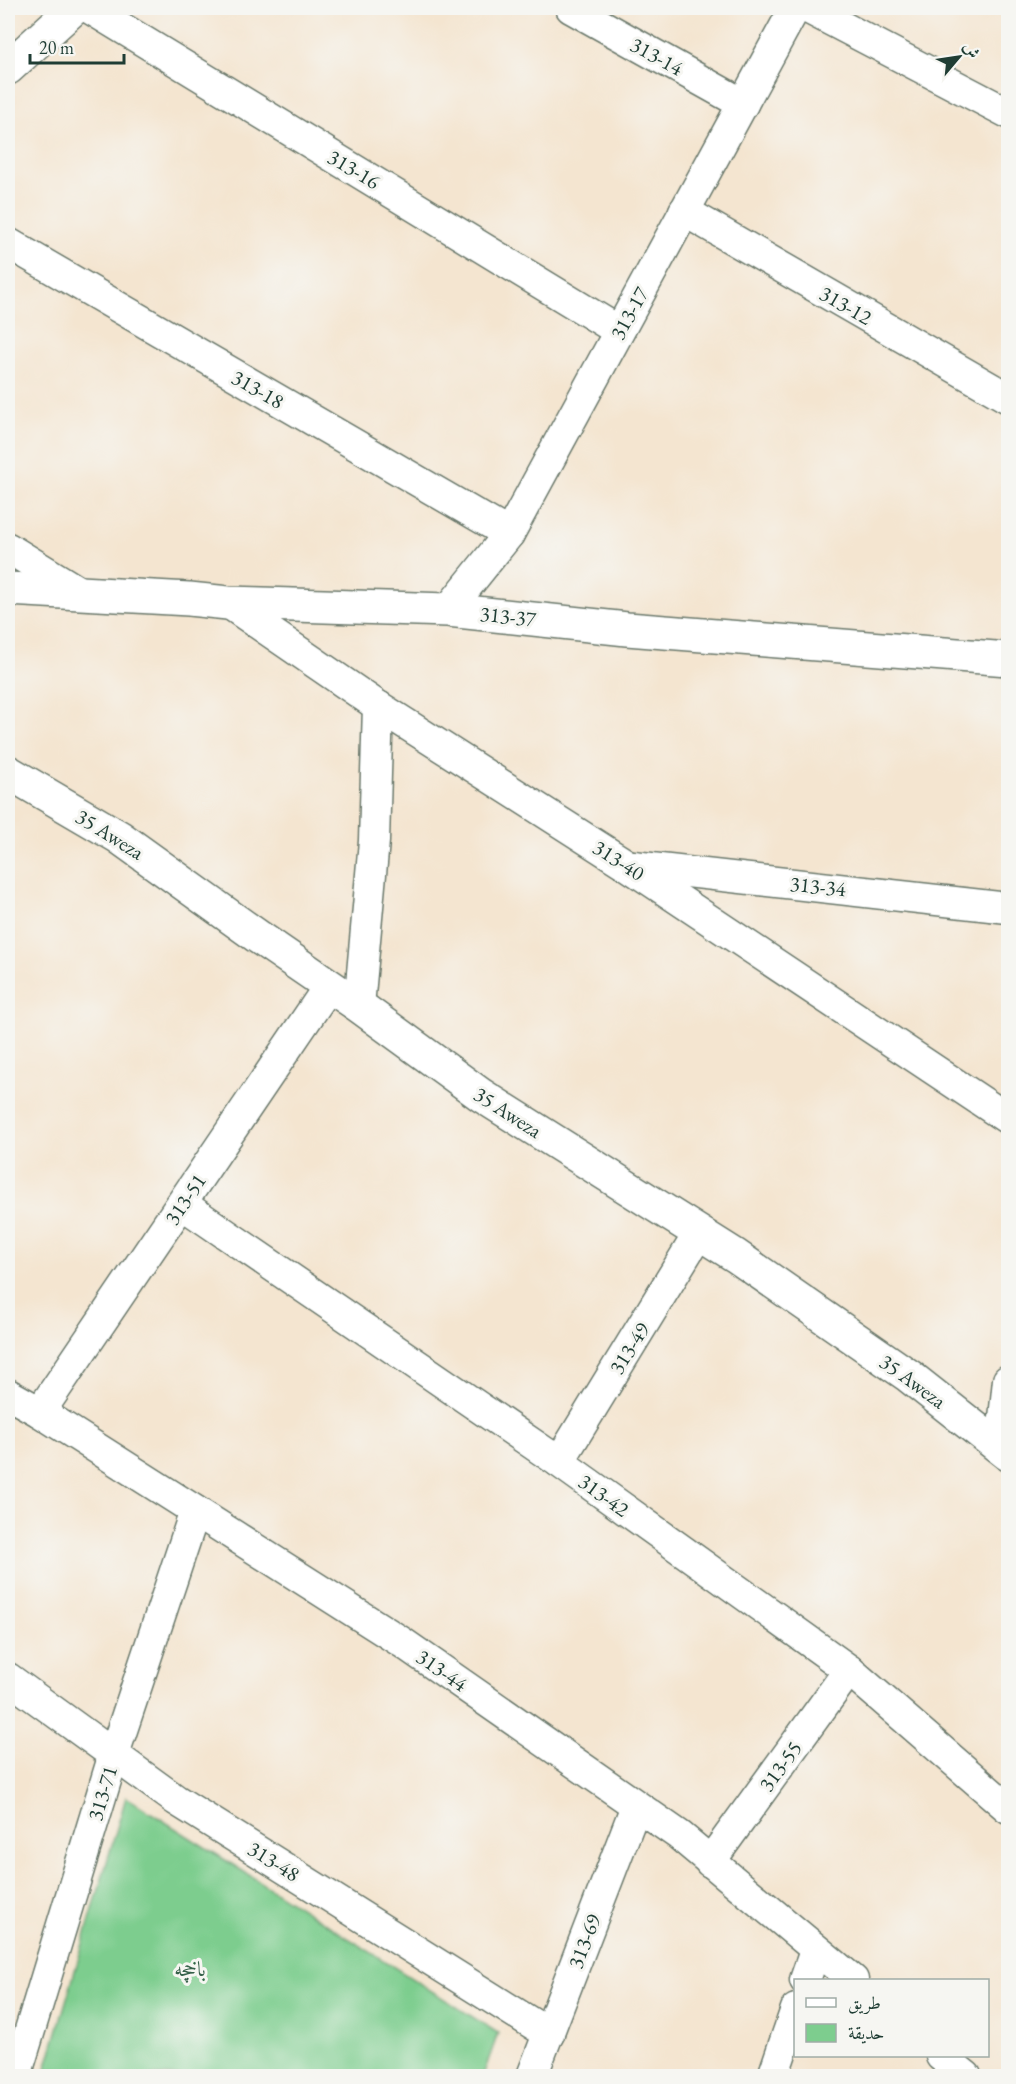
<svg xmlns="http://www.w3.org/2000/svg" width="1016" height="2084" font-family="'EB Garamond',Amiri,serif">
  <rect width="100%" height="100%" fill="#f6f6f2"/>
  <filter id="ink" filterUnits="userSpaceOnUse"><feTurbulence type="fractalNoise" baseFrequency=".0167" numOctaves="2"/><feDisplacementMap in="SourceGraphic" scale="12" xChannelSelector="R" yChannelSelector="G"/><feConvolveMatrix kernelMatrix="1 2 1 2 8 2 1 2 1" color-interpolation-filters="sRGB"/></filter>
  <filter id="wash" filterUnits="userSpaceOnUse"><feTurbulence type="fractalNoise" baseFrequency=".008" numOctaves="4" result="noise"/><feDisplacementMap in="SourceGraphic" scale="24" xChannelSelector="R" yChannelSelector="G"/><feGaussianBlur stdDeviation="1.35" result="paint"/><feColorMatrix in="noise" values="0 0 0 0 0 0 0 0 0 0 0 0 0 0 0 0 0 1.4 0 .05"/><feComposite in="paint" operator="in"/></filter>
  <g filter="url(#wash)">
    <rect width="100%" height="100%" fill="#f4e5d0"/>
    <path fill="#7dcd8e" stroke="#4e8561" stroke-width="1.5" d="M 126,1797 L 498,2033 L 483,2076 L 44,2076 Z"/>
  </g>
  <g filter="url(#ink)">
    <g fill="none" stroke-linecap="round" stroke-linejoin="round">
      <g stroke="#6a786b" stroke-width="33">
        <g id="minor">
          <path d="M 89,8 L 619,331"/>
          <path d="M 571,8 L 743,104"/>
          <path d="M 807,8 L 1008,113"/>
          <path d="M 684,211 L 1008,398"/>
          <path d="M 8,243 L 509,534"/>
          <path d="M 8,548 L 81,593"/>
          <path d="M 228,603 L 378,706 L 627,865 L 1008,1119"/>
          <path d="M 448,610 L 509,534 L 795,8"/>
          <path d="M 633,866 L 1008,908"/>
          <path d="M 359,1006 L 374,841 L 378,706"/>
          <path d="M 182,1204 L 559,1462 L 849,1670 L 1008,1808"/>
          <path d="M 8,1394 L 40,1412 L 403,1643 L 679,1835 L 853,1980"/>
          <path d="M 40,1412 L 329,986"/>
          <path d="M 1001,1447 L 1008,1380"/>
          <path d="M 559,1462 L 699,1233"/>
          <path d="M 8,1678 L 176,1800 L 549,2034"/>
          <path d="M 710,1862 L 849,1670"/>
          <path d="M 805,1980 L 815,1951"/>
          <path d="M 941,2056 L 966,2076"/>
          <path d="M 16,2076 L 114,1754 L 195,1511"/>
          <path d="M 532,2076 L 636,1806"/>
          <path d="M 773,2076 L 796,2009"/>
        </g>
      </g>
      <g stroke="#6a786b" stroke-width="36">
        <g id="tertiary">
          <path d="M 8,68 L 74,8"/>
          <path d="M 8,589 L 189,599 L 228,603 L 448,610 L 627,629 L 1008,659"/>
          <path d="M 8,772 L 119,837 L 257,936 L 359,1006 L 481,1095 L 736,1256 L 909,1376 L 1008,1454"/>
        </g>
      </g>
      <use href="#minor" stroke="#fff" stroke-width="30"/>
      <use href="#tertiary" stroke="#fff" stroke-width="33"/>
    </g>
  </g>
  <g text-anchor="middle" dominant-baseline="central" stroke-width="6" stroke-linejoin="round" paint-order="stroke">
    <g font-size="21" fill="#1f3d34" stroke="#f6f6f2">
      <text transform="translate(657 56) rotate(29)">313-14</text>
      <text transform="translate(354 169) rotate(31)">313-16</text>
      <text transform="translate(846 305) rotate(30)">313-12</text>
      <text transform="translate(629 313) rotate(-61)">313-17</text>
      <text transform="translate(258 389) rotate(30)">313-18</text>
      <text transform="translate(508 616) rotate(6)">313-37</text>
      <text transform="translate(110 834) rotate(32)">35 Aweza</text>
      <text transform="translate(619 860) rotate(33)">313-40</text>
      <text transform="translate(818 886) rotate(6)">313-34</text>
      <text transform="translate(508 1112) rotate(33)">35 Aweza</text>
      <text transform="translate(185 1199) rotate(-56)">313-51</text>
      <text transform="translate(629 1348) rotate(-58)">313-49</text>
      <text transform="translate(913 1381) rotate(36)">35 Aweza</text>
      <text transform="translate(604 1495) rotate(36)">313-42</text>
      <text transform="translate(442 1670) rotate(35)">313-44</text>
      <text transform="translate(780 1766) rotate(-54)">313-55</text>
      <text transform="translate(102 1793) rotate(-73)">313-71</text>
      <text transform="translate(274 1861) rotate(32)">313-48</text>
      <text transform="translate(584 1941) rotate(-69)">313-69</text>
    </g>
    <g font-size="21" fill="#36614a" stroke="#f6f6f2">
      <text x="190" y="1968">باخچە</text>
    </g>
  </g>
  <rect width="1016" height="2084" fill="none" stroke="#f6f6f2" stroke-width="30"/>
  <rect x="794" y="1979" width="195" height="78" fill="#f6f6f2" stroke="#a0aca6" stroke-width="1.5"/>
  <rect x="806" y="1998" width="30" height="9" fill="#ffffff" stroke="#a0aca6" stroke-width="1.5"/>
  <text x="848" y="2009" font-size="18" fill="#1f3d34">طريق</text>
  <rect x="806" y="2024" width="30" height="18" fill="#7dcd8e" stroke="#a0aca6" stroke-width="1.5"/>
  <text x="848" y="2039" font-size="18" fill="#1f3d34">حديقة</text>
  <g transform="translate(959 57) rotate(61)" stroke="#f6f6f2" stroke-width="4.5" paint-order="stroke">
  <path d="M0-4.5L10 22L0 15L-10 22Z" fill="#1f3d34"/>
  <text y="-9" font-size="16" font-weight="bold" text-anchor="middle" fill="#1f3d34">ش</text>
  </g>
  <path d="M30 54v9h94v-9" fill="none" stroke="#1f3d34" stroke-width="3"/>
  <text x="39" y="54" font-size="18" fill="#1f3d34" stroke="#f6f6f2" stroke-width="4.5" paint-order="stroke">20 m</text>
</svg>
